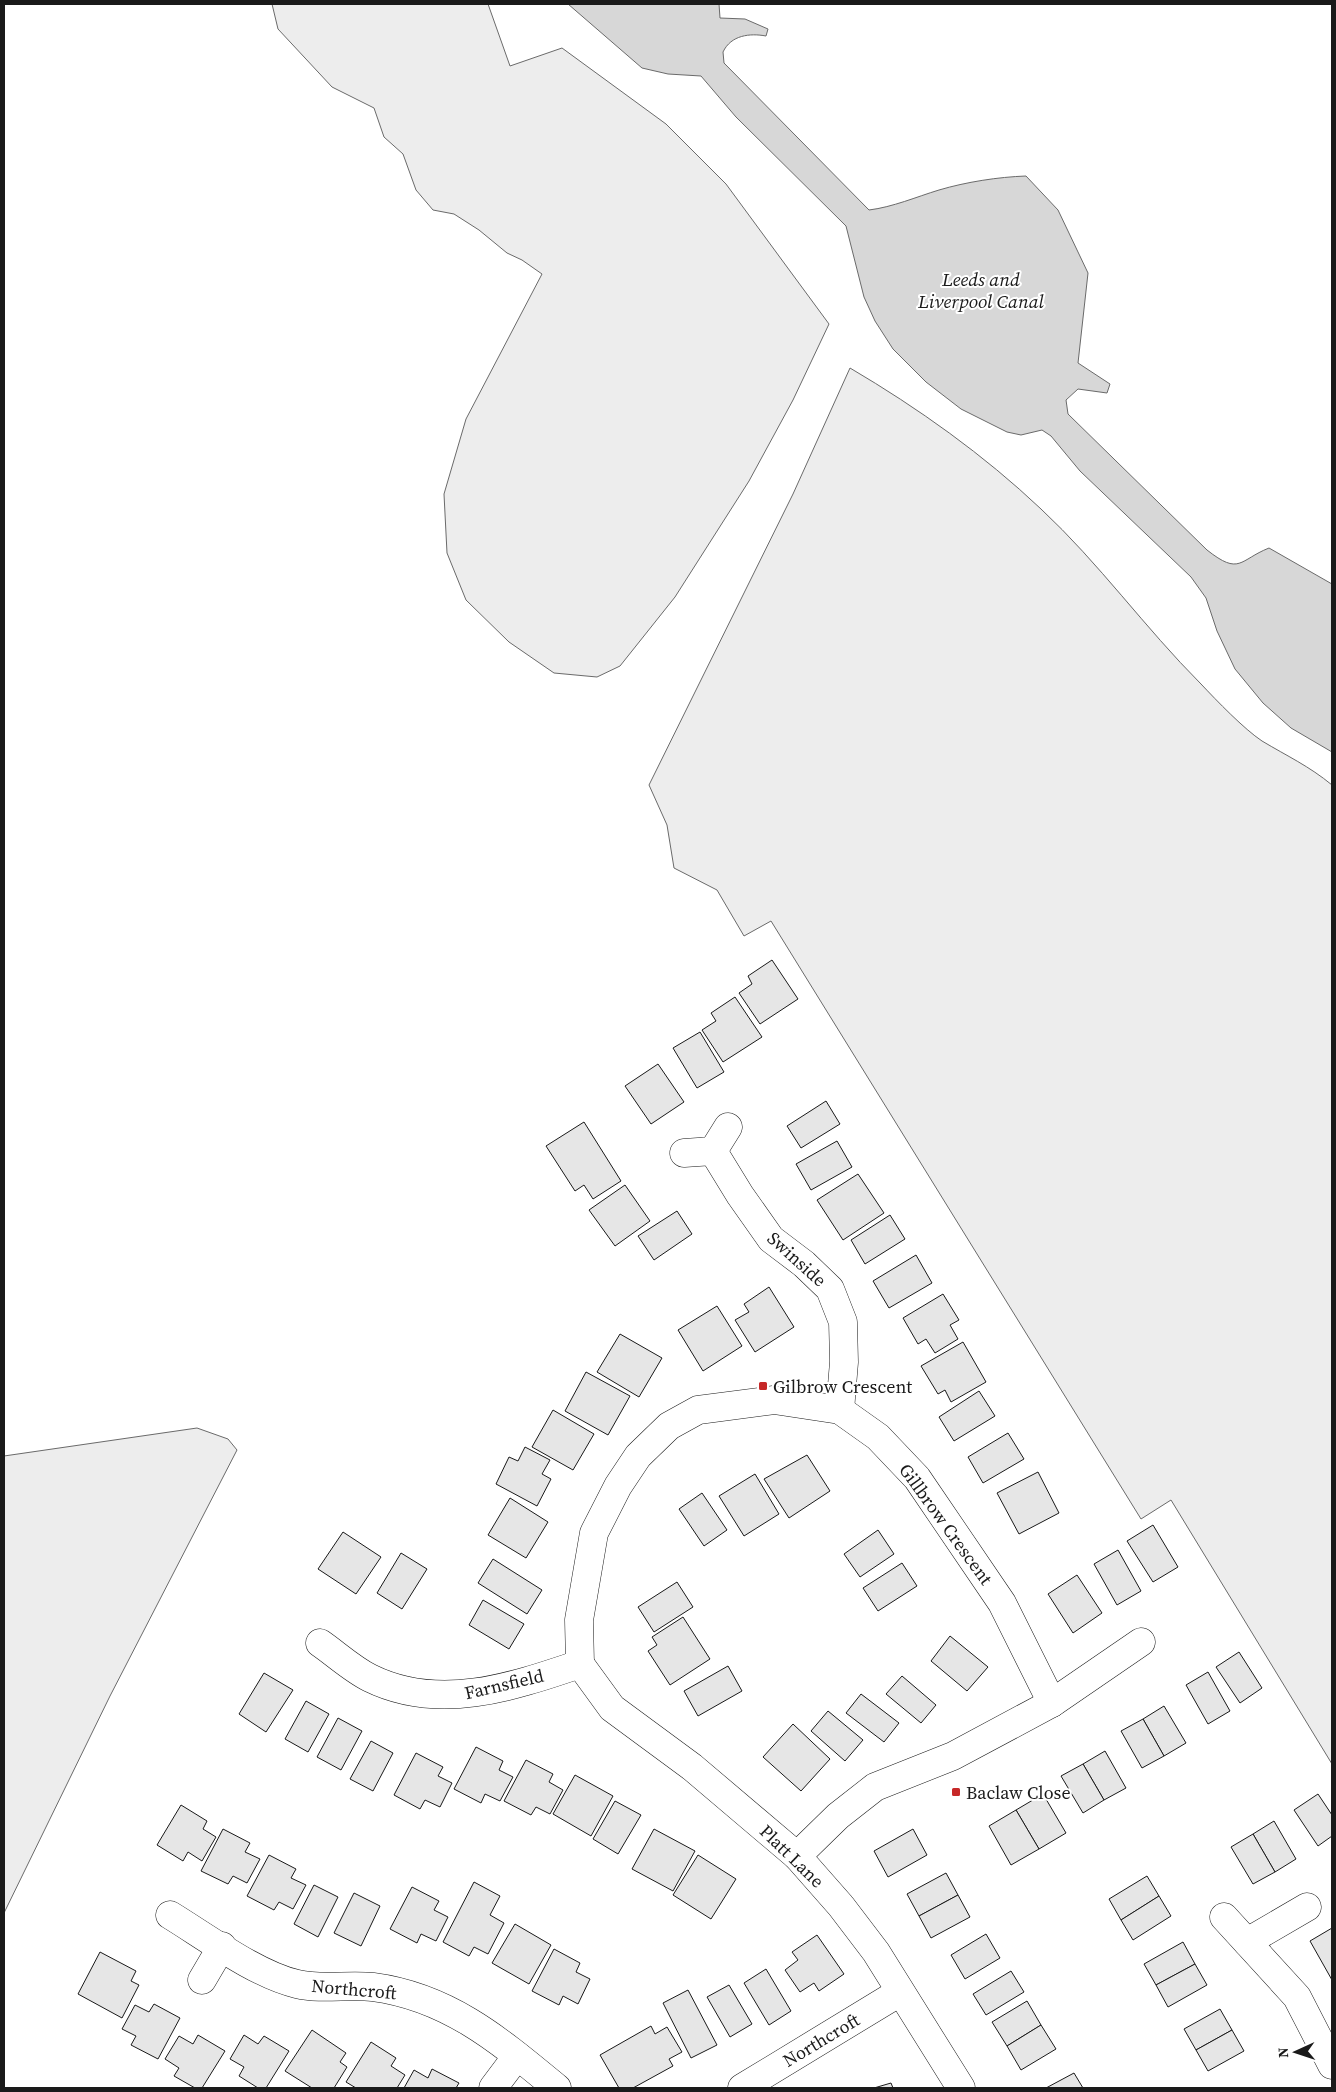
<svg xmlns="http://www.w3.org/2000/svg" width="1336" height="2092" font-family="'Source Serif 4',serif">
  <rect width="100%" height="100%" fill="#fff"/>
  <g fill="#ededed" stroke="#6a6a6a">
    <path d="M 272,4 L 488,4 L 510,66 L 562,48 L 666,124 L 726,184 L 829,324 L 793,400 L 749,481 L 675,597 L 620,666 L 597,677 L 554,673 L 509,642 L 466,600 L 447,553 L 444,494 L 466,419 L 542,274 L 522,260 L 507,253 L 479,230 L 454,214 L 433,210 L 416,190 L 403,154 L 384,137 L 374,108 L 332,87 L 278,29 Z"/>
    <path d="M 850,368 C 918,408 984,455 1041,509 C 1099,563 1145,628 1201,684 C 1217,701 1244,729 1262,741 C 1287,756 1309,766 1332,785 L 1332,1764 L 1171,1500 L 1141,1519 L 771,921 L 744,936 L 717,890 L 674,868 L 667,825 L 649,785 L 793,494 Z"/>
    <path d="M 197,1428 L 228,1439 L 237,1450 L 110,1696 L 4,1913 L 4,1456 Z"/>
  </g>
  <path fill="#d7d7d7" stroke="#6a6a6a" d="M 568,4 L 719,4 L 720,18 L 745,19 L 768,29 L 766,36 C 750,33 731,35 723,52 L 724,63 L 869,210 C 893,207 916,197 939,190 C 966,182 998,177 1026,176 L 1058,210 L 1088,273 L 1078,363 L 1110,384 L 1107,393 L 1078,389 L 1066,400 L 1068,414 L 1207,550 C 1240,576 1239,560 1269,548 L 1332,584 L 1332,752 L 1291,728 L 1263,703 L 1235,669 L 1217,631 L 1206,598 L 1191,577 L 1080,471 L 1051,436 L 1042,430 L 1021,435 L 1007,432 L 961,409 L 926,382 L 893,349 L 875,321 L 864,297 L 846,226 L 736,117 L 701,76 L 668,74 L 642,68 Z"/>
  <g fill="#e6e6e6" stroke="#1a1a1a">
    <path d="M 772,960 L 798,999 L 760,1024 L 739,993 L 752,984 L 748,976 Z"/>
    <path d="M 735,997 L 762,1037 L 723,1062 L 702,1030 L 716,1021 L 711,1013 Z"/>
    <path d="M 700,1032 L 724,1072 L 697,1088 L 673,1048 Z"/>
    <path d="M 658,1064 L 684,1102 L 651,1124 L 625,1086 Z"/>
    <path d="M 826,1101 L 840,1124 L 801,1148 L 787,1126 Z"/>
    <path d="M 584,1122 L 621,1181 L 593,1199 L 584,1185 L 575,1191 L 546,1146 Z"/>
    <path d="M 837,1141 L 852,1167 L 811,1190 L 796,1164 Z"/>
    <path d="M 858,1174 L 884,1213 L 843,1240 L 817,1200 Z"/>
    <path d="M 625,1185 L 650,1221 L 615,1246 L 589,1210 Z"/>
    <path d="M 677,1211 L 692,1234 L 654,1260 L 638,1236 Z"/>
    <path d="M 890,1215 L 905,1239 L 865,1264 L 851,1240 Z"/>
    <path d="M 916,1255 L 932,1283 L 889,1308 L 873,1281 Z"/>
    <path d="M 769,1287 L 794,1327 L 755,1352 L 735,1320 L 749,1312 L 744,1304 Z"/>
    <path d="M 943,1294 L 959,1320 L 950,1325 L 958,1339 L 935,1353 L 926,1339 L 918,1344 L 903,1318 Z"/>
    <path d="M 717,1306 L 742,1346 L 703,1371 L 678,1330 Z"/>
    <path d="M 620,1334 L 662,1358 L 639,1397 L 597,1372 Z"/>
    <path d="M 963,1342 L 986,1382 L 951,1402 L 945,1390 L 938,1394 L 921,1366 Z"/>
    <path d="M 586,1372 L 630,1396 L 608,1435 L 565,1411 Z"/>
    <path d="M 979,1391 L 995,1416 L 954,1441 L 939,1417 Z"/>
    <path d="M 553,1410 L 594,1434 L 573,1470 L 532,1447 Z"/>
    <path d="M 1008,1433 L 1024,1459 L 983,1483 L 968,1457 Z"/>
    <path d="M 525,1447 L 550,1460 L 542,1474 L 551,1479 L 537,1506 L 496,1484 L 509,1457 L 518,1461 Z"/>
    <path d="M 807,1455 L 830,1491 L 789,1518 L 764,1479 Z"/>
    <path d="M 1038,1472 L 1059,1513 L 1019,1534 L 997,1493 Z"/>
    <path d="M 755,1474 L 779,1514 L 744,1536 L 719,1496 Z"/>
    <path d="M 702,1493 L 727,1530 L 704,1546 L 679,1509 Z"/>
    <path d="M 510,1498 L 548,1522 L 526,1558 L 488,1535 Z"/>
    <path d="M 1153,1525 L 1178,1567 L 1153,1582 L 1127,1541 Z"/>
    <path d="M 878,1530 L 894,1554 L 860,1577 L 844,1554 Z"/>
    <path d="M 343,1532 L 381,1557 L 356,1594 L 318,1569 Z"/>
    <path d="M 1118,1550 L 1141,1591 L 1117,1605 L 1094,1564 Z"/>
    <path d="M 401,1553 L 427,1569 L 402,1609 L 377,1593 Z"/>
    <path d="M 493,1559 L 542,1590 L 527,1614 L 478,1583 Z"/>
    <path d="M 902,1563 L 917,1586 L 878,1611 L 863,1588 Z"/>
    <path d="M 1077,1575 L 1102,1613 L 1073,1633 L 1048,1594 Z"/>
    <path d="M 677,1582 L 693,1607 L 654,1632 L 638,1607 Z"/>
    <path d="M 483,1600 L 524,1624 L 509,1649 L 469,1625 Z"/>
    <path d="M 683,1617 L 710,1659 L 670,1685 L 648,1651 L 657,1645 L 652,1637 Z"/>
    <path d="M 950,1636 L 988,1667 L 967,1691 L 931,1661 Z"/>
    <path d="M 1239,1652 L 1262,1688 L 1240,1703 L 1216,1667 Z"/>
    <path d="M 728,1666 L 742,1691 L 698,1716 L 684,1691 Z"/>
    <path d="M 1208,1672 L 1230,1711 L 1208,1724 L 1186,1685 Z"/>
    <path d="M 264,1673 L 293,1690 L 266,1732 L 239,1714 Z"/>
    <path d="M 902,1676 L 936,1705 L 921,1723 L 886,1694 Z"/>
    <path d="M 861,1694 L 899,1723 L 884,1742 L 846,1713 Z"/>
    <path d="M 306,1701 L 329,1714 L 308,1752 L 285,1739 Z"/>
    <path d="M 1164,1706 L 1186,1743 L 1164,1756 L 1143,1719 Z"/>
    <path d="M 828,1711 L 863,1740 L 845,1761 L 811,1731 Z"/>
    <path d="M 338,1718 L 362,1731 L 341,1770 L 317,1757 Z"/>
    <path d="M 1143,1719 L 1164,1756 L 1142,1768 L 1121,1731 Z"/>
    <path d="M 793,1724 L 830,1759 L 801,1791 L 763,1757 Z"/>
    <path d="M 371,1741 L 393,1753 L 373,1791 L 350,1779 Z"/>
    <path d="M 476,1747 L 503,1761 L 499,1770 L 513,1777 L 500,1801 L 485,1794 L 481,1803 L 454,1789 Z"/>
    <path d="M 1105,1751 L 1126,1788 L 1104,1800 L 1083,1764 Z"/>
    <path d="M 416,1753 L 443,1767 L 438,1776 L 452,1783 L 440,1807 L 425,1800 L 420,1809 L 394,1795 Z"/>
    <path d="M 526,1760 L 553,1774 L 549,1782 L 563,1790 L 550,1814 L 536,1807 L 531,1815 L 504,1801 Z"/>
    <path d="M 1083,1764 L 1104,1800 L 1083,1813 L 1061,1776 Z"/>
    <path d="M 575,1775 L 613,1796 L 591,1836 L 553,1814 Z"/>
    <path d="M 1043,1794 L 1066,1833 L 1039,1849 L 1016,1810 Z"/>
    <path d="M 1318,1794 L 1332,1815 L 1332,1836 L 1318,1846 L 1294,1810 Z"/>
    <path d="M 615,1801 L 641,1815 L 618,1854 L 593,1839 Z"/>
    <path d="M 181,1805 L 207,1821 L 203,1829 L 216,1837 L 202,1861 L 188,1852 L 183,1861 L 157,1845 Z"/>
    <path d="M 1016,1810 L 1039,1849 L 1011,1865 L 989,1826 Z"/>
    <path d="M 1274,1821 L 1296,1859 L 1275,1872 L 1253,1834 Z"/>
    <path d="M 223,1829 L 250,1843 L 245,1852 L 260,1859 L 247,1883 L 233,1876 L 228,1884 L 201,1871 Z"/>
    <path d="M 654,1829 L 695,1851 L 673,1891 L 632,1869 Z"/>
    <path d="M 913,1829 L 927,1855 L 888,1877 L 874,1851 Z"/>
    <path d="M 1253,1834 L 1275,1872 L 1253,1884 L 1231,1847 Z"/>
    <path d="M 269,1855 L 296,1869 L 291,1878 L 306,1885 L 293,1909 L 279,1902 L 274,1910 L 247,1896 Z"/>
    <path d="M 698,1855 L 736,1879 L 711,1919 L 673,1895 Z"/>
    <path d="M 946,1873 L 958,1895 L 919,1916 L 907,1894 Z"/>
    <path d="M 1147,1876 L 1159,1896 L 1121,1920 L 1109,1899 Z"/>
    <path d="M 474,1882 L 500,1896 L 490,1915 L 504,1923 L 488,1954 L 474,1947 L 469,1956 L 443,1942 Z"/>
    <path d="M 314,1885 L 338,1897 L 318,1937 L 294,1924 Z"/>
    <path d="M 412,1887 L 439,1901 L 434,1910 L 448,1917 L 436,1941 L 421,1934 L 417,1943 L 390,1929 Z"/>
    <path d="M 354,1893 L 380,1906 L 361,1946 L 334,1933 Z"/>
    <path d="M 958,1895 L 970,1917 L 931,1938 L 919,1916 Z"/>
    <path d="M 1159,1896 L 1171,1916 L 1133,1940 L 1121,1920 Z"/>
    <path d="M 515,1924 L 551,1945 L 529,1984 L 492,1963 Z"/>
    <path d="M 1332,1928 L 1332,1980 L 1310,1941 Z"/>
    <path d="M 986,1934 L 1000,1958 L 965,1979 L 951,1955 Z"/>
    <path d="M 817,1935 L 844,1974 L 819,1991 L 814,1983 L 800,1992 L 785,1970 L 798,1960 L 792,1952 Z"/>
    <path d="M 1183,1942 L 1195,1964 L 1156,1985 L 1144,1964 Z"/>
    <path d="M 554,1949 L 580,1963 L 576,1972 L 590,1979 L 578,2004 L 563,1996 L 559,2005 L 532,1991 Z"/>
    <path d="M 100,1952 L 136,1971 L 131,1981 L 139,1985 L 122,2018 L 78,1994 Z"/>
    <path d="M 1195,1964 L 1207,1985 L 1168,2007 L 1156,1985 Z"/>
    <path d="M 766,1969 L 791,2011 L 769,2025 L 744,1983 Z"/>
    <path d="M 1011,1971 L 1024,1992 L 986,2015 L 973,1994 Z"/>
    <path d="M 729,1985 L 752,2024 L 730,2037 L 707,1997 Z"/>
    <path d="M 688,1990 L 717,2045 L 691,2058 L 663,2003 Z"/>
    <path d="M 1027,2001 L 1041,2025 L 1007,2046 L 992,2022 Z"/>
    <path d="M 154,2004 L 180,2018 L 158,2059 L 131,2045 L 136,2036 L 122,2029 L 135,2005 L 149,2012 Z"/>
    <path d="M 1220,2009 L 1232,2030 L 1196,2050 L 1184,2029 Z"/>
    <path d="M 1041,2025 L 1056,2049 L 1021,2070 L 1007,2046 Z"/>
    <path d="M 651,2026 L 655,2034 L 667,2027 L 682,2052 L 669,2059 L 673,2066 L 633,2088 L 619,2088 L 600,2055 Z"/>
    <path d="M 312,2030 L 346,2053 L 340,2062 L 347,2067 L 334,2088 L 312,2088 L 285,2071 Z"/>
    <path d="M 1232,2030 L 1244,2051 L 1208,2071 L 1196,2050 Z"/>
    <path d="M 198,2035 L 225,2051 L 202,2088 L 195,2088 L 174,2076 L 179,2068 L 165,2059 L 179,2036 L 193,2044 Z"/>
    <path d="M 244,2035 L 258,2044 L 264,2036 L 289,2051 L 266,2088 L 258,2088 L 239,2076 L 244,2067 L 230,2059 Z"/>
    <path d="M 371,2042 L 396,2058 L 391,2066 L 405,2075 L 397,2088 L 356,2088 L 346,2082 Z"/>
    <path d="M 432,2069 L 459,2083 L 456,2088 L 404,2088 L 414,2070 L 428,2078 Z"/>
    <path d="M 1074,2073 L 1083,2088 L 1046,2088 Z"/>
    <path d="M 891,2083 L 893,2088 L 874,2088 Z"/>
  </g>
  <g fill="none" stroke-linecap="round" stroke-linejoin="round">
    <g stroke="#1a1a1a" stroke-width="29">
      <g id="minor">
        <path d="M 713,1151 L 740,1195 L 771,1239 L 804,1264 L 830,1289 L 843,1322 L 844,1362 L 840,1410"/>
        <path d="M 684,1153 L 713,1151 L 728,1127"/>
        <path d="M 320,1643 C 336,1654 352,1669 370,1678 C 439,1712 512,1687 580,1664"/>
        <path d="M 580,1664 L 579,1620 L 594,1533 L 618,1486 L 638,1456 L 669,1426 L 698,1410 L 774,1400 L 840,1410 L 878,1437 L 917,1478 L 1002,1603 L 1052,1703"/>
        <path d="M 580,1664 L 612,1708 L 692,1767 L 797,1856 L 841,1906 L 876,1952 L 961,2088"/>
        <path d="M 797,1856 L 838,1816 L 875,1787 L 953,1756 L 1052,1703 L 1141,1642"/>
        <path d="M 170,1915 C 206,1937 257,1975 297,1984 C 322,1990 349,1984 373,1987 C 449,1997 500,2041 557,2088"/>
        <path d="M 1224,1917 L 1297,1997 L 1332,2065"/>
        <path d="M 1247,1942 L 1307,1907"/>
        <path d="M 202,1980 L 222,1946"/>
        <path d="M 493,2088 L 517,2056"/>
        <path d="M 742,2088 L 900,1992"/>
      </g>
    </g>
    <use href="#minor" stroke="#fff" stroke-width="28"/>
  </g>
  <g fill="#c62828" stroke="#fff" stroke-width="2">
    <rect x="758" y="1381" width="10" height="10" rx="2.5"/>
    <rect x="951" y="1787" width="10" height="10" rx="2.5"/>
  </g>
  <g text-anchor="middle" dominant-baseline="central" stroke-width="4" stroke-linejoin="round" paint-order="stroke">
    <g font-size="18" fill="#1a1a1a" stroke="#fff">
      <text transform="translate(797 1259) rotate(42)">Swinside</text>
      <text transform="translate(946 1524) rotate(54)">Gillbrow Crescent</text>
      <text transform="translate(504 1684) rotate(-13)">Farnsfield</text>
      <text transform="translate(792 1856) rotate(44)">Platt Lane</text>
      <text transform="translate(354 1989) rotate(5)">Northcroft</text>
      <text transform="translate(821 2040) rotate(-31)">Northcroft</text>
    </g>
    <g font-size="18" fill="#1a1a1a" stroke="#fff" text-anchor="start">
      <text x="773" y="1386">Gilbrow Crescent</text>
      <text x="966" y="1792">Baclaw Close</text>
    </g>
    <g font-size="19" font-style="italic" fill="#1a1a1a" stroke="#fff">
      <text x="981" y="279">Leeds and<tspan x="981" dy="22">Liverpool Canal</tspan></text>
    </g>
  </g>
  <rect width="1336" height="2092" fill="none" stroke="#1a1a1a" stroke-width="10"/>
  <g transform="translate(1296 2052) rotate(267)" stroke="#ffffff" stroke-width="4" paint-order="stroke">
  <path d="M0-4L9 19L0 12L-9 19Z" fill="#1a1a1a"/>
  <text y="-8" font-size="14" font-weight="bold" text-anchor="middle" fill="#1a1a1a">N</text>
  </g>
</svg>
